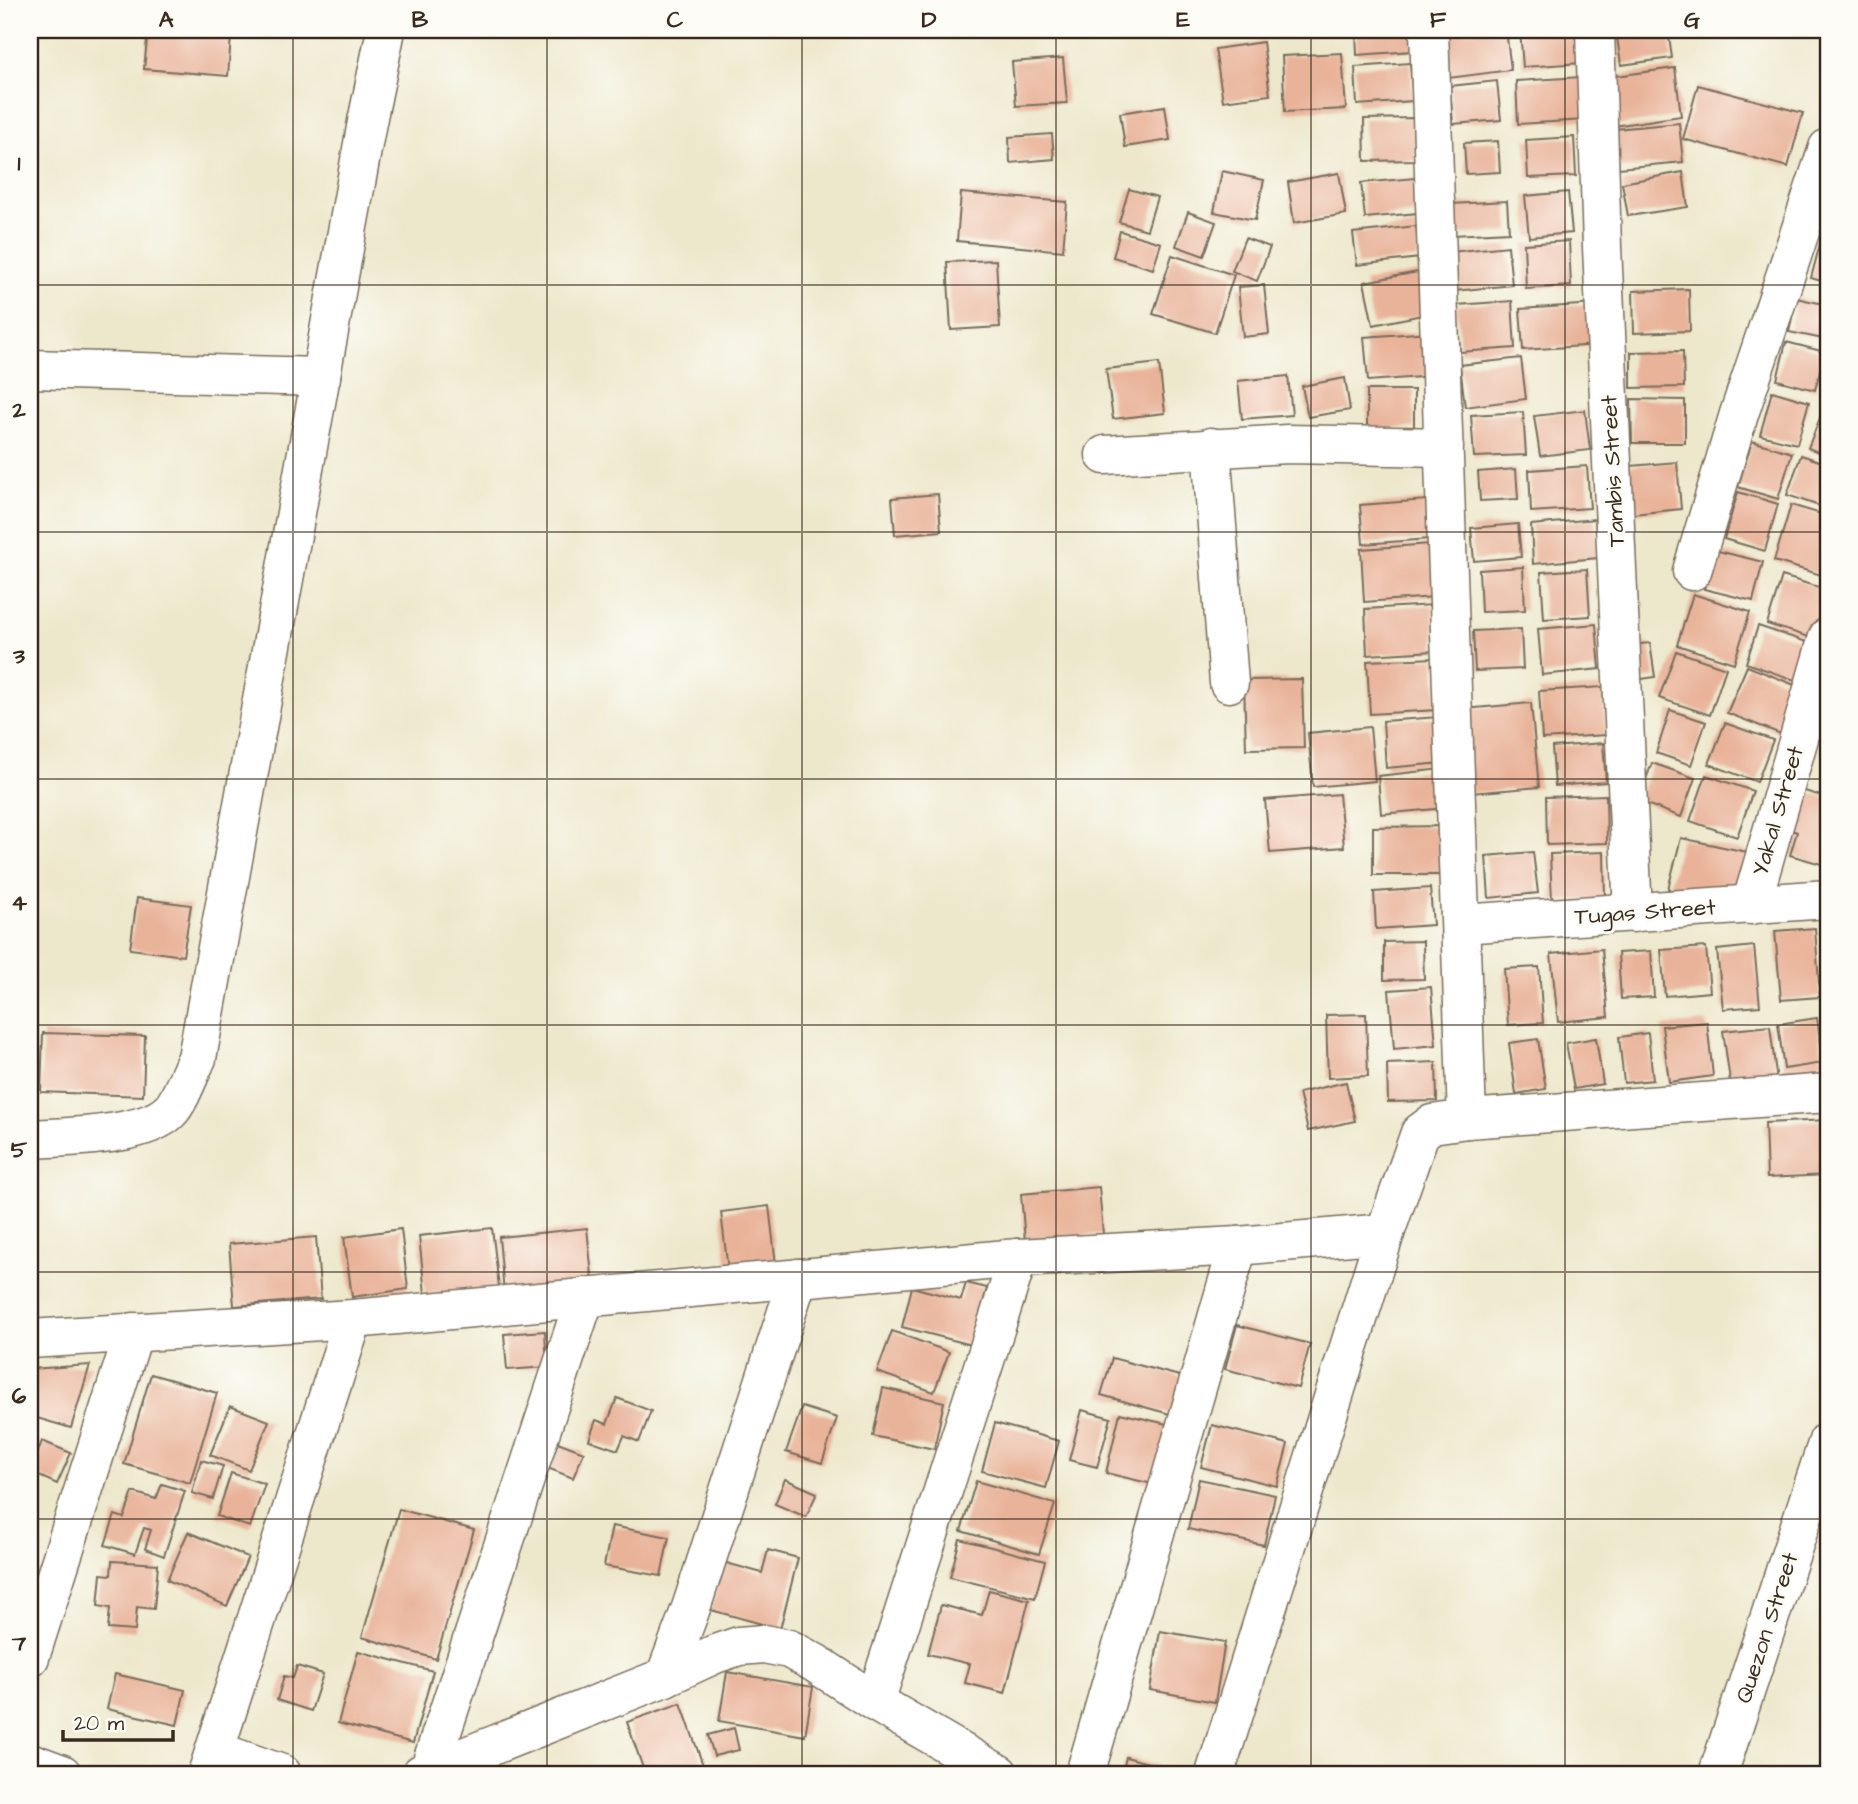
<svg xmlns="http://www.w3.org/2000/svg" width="1858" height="1804" font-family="'Architects Daughter',sans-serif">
  <rect width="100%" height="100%" fill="#fdfcf7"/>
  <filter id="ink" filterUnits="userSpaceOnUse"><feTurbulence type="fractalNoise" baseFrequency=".0143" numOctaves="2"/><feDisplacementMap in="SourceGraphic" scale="14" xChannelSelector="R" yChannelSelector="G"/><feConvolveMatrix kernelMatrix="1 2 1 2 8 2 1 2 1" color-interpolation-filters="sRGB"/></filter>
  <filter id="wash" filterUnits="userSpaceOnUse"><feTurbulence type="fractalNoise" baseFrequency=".00686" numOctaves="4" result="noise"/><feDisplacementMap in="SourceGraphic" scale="28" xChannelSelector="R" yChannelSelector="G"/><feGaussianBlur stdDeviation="1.57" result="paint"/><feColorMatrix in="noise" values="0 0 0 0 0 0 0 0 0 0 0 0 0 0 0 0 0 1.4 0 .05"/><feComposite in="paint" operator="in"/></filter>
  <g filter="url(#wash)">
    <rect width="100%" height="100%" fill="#ede8cc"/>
    <g id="blocks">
      <g fill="#e9b399">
        <path d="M 148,30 L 231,36 L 228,76 L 144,69 Z"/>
        <path d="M 1356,30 L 1412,30 L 1413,51 L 1357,55 Z"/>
        <path d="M 1480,30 L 1506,30 L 1511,70 L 1449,78 L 1443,35 Z"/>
        <path d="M 1520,30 L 1580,30 L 1582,63 L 1523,67 Z"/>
        <path d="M 1616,30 L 1668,30 L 1672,58 L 1621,65 Z"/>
        <path d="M 1263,42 L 1270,95 L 1223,101 L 1215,49 Z"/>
        <path d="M 1342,53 L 1346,109 L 1285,112 L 1282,56 Z"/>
        <path d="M 1063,58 L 1067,103 L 1016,106 L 1012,62 Z"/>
        <path d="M 1410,63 L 1413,101 L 1357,105 L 1355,67 Z"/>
        <path d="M 1675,68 L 1681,116 L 1614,126 L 1608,77 Z"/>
        <path d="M 1582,77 L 1585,120 L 1518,124 L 1516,81 Z"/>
        <path d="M 1497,81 L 1501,120 L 1453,124 L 1450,86 Z"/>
        <path d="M 1698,85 L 1803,113 L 1788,167 L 1683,139 Z"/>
        <path d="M 1165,106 L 1170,140 L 1125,147 L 1120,113 Z"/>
        <path d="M 1415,118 L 1416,160 L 1365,161 L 1364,119 Z"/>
        <path d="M 1679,123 L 1683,162 L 1619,168 L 1615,129 Z"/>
        <path d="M 1052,134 L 1054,159 L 1010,163 L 1009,137 Z"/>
        <path d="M 1574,137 L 1576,176 L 1528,178 L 1526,140 Z"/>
        <path d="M 1498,141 L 1500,172 L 1466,174 L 1464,143 Z"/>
        <path d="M 1222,171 L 1264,180 L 1255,220 L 1214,212 Z"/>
        <path d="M 1683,172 L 1688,207 L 1628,216 L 1622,183 Z"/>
        <path d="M 1339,173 L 1346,214 L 1294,223 L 1288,182 Z"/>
        <path d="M 1415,178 L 1418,213 L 1365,218 L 1361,183 Z"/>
        <path d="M 1129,189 L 1157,197 L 1147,230 L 1119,222 Z"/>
        <path d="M 1568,192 L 1572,233 L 1529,237 L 1525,196 Z"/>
        <path d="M 961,193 L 1067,202 L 1063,251 L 957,241 Z"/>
        <path d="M 1507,201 L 1509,232 L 1453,235 L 1451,204 Z"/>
        <path d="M 1188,212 L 1216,222 L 1204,256 L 1176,246 Z"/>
        <path d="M 1416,226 L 1420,258 L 1357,265 L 1353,233 Z"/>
        <path d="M 1120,231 L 1161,243 L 1153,269 L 1113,257 Z"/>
        <path d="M 1245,238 L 1270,247 L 1257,281 L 1232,271 Z"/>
        <path d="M 1569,241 L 1571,286 L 1526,289 L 1524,244 Z"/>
        <path d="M 1820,244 L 1828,246 L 1828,283 L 1811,278 Z"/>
        <path d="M 1508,246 L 1512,285 L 1455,291 L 1451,252 Z"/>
        <path d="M 1172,255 L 1234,275 L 1215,333 L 1153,314 Z"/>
        <path d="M 996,260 L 1000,327 L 951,330 L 947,262 Z"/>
        <path d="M 1418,272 L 1427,314 L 1373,325 L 1364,282 Z"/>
        <path d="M 1264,285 L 1269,334 L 1243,337 L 1238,287 Z"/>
        <path d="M 1689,289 L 1690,331 L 1634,333 L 1633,291 Z"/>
        <path d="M 1796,298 L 1828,305 L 1828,340 L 1789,332 Z"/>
        <path d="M 1512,301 L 1515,348 L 1460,352 L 1457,305 Z"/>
        <path d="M 1595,304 L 1598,345 L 1523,350 L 1520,309 Z"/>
        <path d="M 1430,332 L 1434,376 L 1368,381 L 1364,337 Z"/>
        <path d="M 1786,342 L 1825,352 L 1815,390 L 1777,380 Z"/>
        <path d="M 1683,351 L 1684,387 L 1631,388 L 1631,352 Z"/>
        <path d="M 1521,358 L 1526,399 L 1465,407 L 1460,365 Z"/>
        <path d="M 1159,363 L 1165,413 L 1113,419 L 1106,369 Z"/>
        <path d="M 1288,376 L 1292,415 L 1242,419 L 1238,381 Z"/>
        <path d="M 1345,378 L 1350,410 L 1308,417 L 1302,386 Z"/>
        <rect x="1367" y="390" width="47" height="38"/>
        <path d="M 1772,391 L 1809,402 L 1797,444 L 1760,435 Z"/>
        <path d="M 1631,399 L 1685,400 L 1685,443 L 1632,443 Z"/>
        <path d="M 1824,408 L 1828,410 L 1828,456 L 1808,448 Z"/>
        <path d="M 1585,410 L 1590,450 L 1540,456 L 1534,416 Z"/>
        <path d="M 1523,412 L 1526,455 L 1474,457 L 1471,415 Z"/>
        <path d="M 1752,441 L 1792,453 L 1778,499 L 1738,487 Z"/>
        <path d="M 1801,455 L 1828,464 L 1828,509 L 1787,495 Z"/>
        <path d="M 1677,462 L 1681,509 L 1623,515 L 1619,467 Z"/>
        <path d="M 1587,466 L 1590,508 L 1531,512 L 1529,470 Z"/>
        <path d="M 1516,469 L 1518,499 L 1480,501 L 1478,472 Z"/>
        <path d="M 1738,492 L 1778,504 L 1765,551 L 1724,539 Z"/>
        <path d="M 938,494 L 941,531 L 895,535 L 892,498 Z"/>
        <path d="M 1427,500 L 1430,539 L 1363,544 L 1360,505 Z"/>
        <path d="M 1791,505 L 1828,516 L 1828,577 L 1774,561 Z"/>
        <path d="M 1595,519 L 1598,558 L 1533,564 L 1531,525 Z"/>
        <path d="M 1518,524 L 1521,557 L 1474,561 L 1471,528 Z"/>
        <path d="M 1431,544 L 1435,597 L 1364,602 L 1361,549 Z"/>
        <path d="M 1714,550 L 1763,562 L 1753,601 L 1704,589 Z"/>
        <path d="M 1523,567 L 1525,610 L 1481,612 L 1479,570 Z"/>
        <path d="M 1587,569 L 1590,616 L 1544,619 L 1541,572 Z"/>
        <path d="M 1782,576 L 1828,590 L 1828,609 L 1819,640 L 1767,624 Z"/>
        <path d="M 1693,594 L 1750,612 L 1734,663 L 1677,645 Z"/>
        <path d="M 1433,605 L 1435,651 L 1367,655 L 1365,609 Z"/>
        <path d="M 1596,624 L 1600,669 L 1542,675 L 1538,629 Z"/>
        <path d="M 1758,626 L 1819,646 L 1806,684 L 1746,663 Z"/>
        <path d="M 1521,629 L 1523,669 L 1475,671 L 1473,631 Z"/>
        <path d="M 1650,643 L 1655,677 L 1635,680 L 1631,645 Z"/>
        <path d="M 1676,651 L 1726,668 L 1710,715 L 1659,698 Z"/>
        <path d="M 1435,658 L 1437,710 L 1370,714 L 1367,661 Z"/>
        <path d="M 1747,666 L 1805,689 L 1786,736 L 1727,713 Z"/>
        <path d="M 1302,679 L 1304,748 L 1246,749 L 1244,680 Z"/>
        <path d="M 1603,687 L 1606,735 L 1542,739 L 1539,691 Z"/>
        <path d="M 1531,703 L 1539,787 L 1471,793 L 1464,709 Z"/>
        <path d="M 1670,710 L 1706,722 L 1691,765 L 1656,753 Z"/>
        <path d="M 1439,717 L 1443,763 L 1386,768 L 1383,721 Z"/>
        <path d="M 1725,723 L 1773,740 L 1757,782 L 1709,764 Z"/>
        <path d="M 1370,727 L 1375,781 L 1313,787 L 1308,733 Z"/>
        <path d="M 1603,743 L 1606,782 L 1555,786 L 1552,747 Z"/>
        <path d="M 1652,763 L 1695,778 L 1681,817 L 1638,801 Z"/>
        <path d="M 1442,769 L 1446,808 L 1381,814 L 1378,776 Z"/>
        <path d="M 1706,775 L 1753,791 L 1737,837 L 1690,821 Z"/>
        <path d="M 1791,787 L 1828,798 L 1828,866 L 1790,855 L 1797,832 L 1779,826 Z"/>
        <path d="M 1339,794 L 1344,847 L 1270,853 L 1265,800 Z"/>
        <path d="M 1606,795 L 1607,843 L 1547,845 L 1546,797 Z"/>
        <path d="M 1443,826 L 1443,875 L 1373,875 L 1373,827 Z"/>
        <path d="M 1681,838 L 1747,852 L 1736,891 L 1690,900 L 1668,889 Z"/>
        <path d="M 1533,852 L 1538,893 L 1489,898 L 1486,856 Z"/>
        <path d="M 1604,852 L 1605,899 L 1552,901 L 1550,854 Z"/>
        <path d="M 1430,888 L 1433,925 L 1376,929 L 1374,892 Z"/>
        <path d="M 137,898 L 191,905 L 183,956 L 130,949 Z"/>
        <path d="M 1815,928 L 1820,997 L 1781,1000 L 1775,931 Z"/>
        <path d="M 1423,941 L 1424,979 L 1384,980 L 1384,942 Z"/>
        <path d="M 1754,946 L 1760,1006 L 1723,1009 L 1717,950 Z"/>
        <path d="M 1706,947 L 1710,992 L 1665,996 L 1661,950 Z"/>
        <path d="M 1602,949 L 1608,1017 L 1558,1022 L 1551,954 Z"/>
        <path d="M 1651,951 L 1654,997 L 1621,999 L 1618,953 Z"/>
        <path d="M 1539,967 L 1543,1023 L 1508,1025 L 1504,969 Z"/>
        <path d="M 1431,987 L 1436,1045 L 1394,1049 L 1389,990 Z"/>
        <path d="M 1366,1014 L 1368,1076 L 1328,1078 L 1326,1015 Z"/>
        <path d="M 1817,1018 L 1823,1063 L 1784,1069 L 1778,1024 Z"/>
        <path d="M 1707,1022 L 1713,1076 L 1669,1082 L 1662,1026 Z"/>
        <path d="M 1770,1026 L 1777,1082 L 1731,1088 L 1723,1031 Z"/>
        <path d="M 43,1033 L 145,1036 L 143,1096 L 41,1092 Z"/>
        <path d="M 1648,1033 L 1653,1080 L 1624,1083 L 1619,1037 Z"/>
        <path d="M 1596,1038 L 1603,1084 L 1574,1089 L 1566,1043 Z"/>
        <path d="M 1538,1039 L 1546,1089 L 1516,1094 L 1509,1043 Z"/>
        <path d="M 1436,1062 L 1437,1101 L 1388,1102 L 1387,1064 Z"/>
        <path d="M 1346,1082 L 1355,1121 L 1308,1131 L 1299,1093 Z"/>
        <path d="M 1828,1120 L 1828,1175 L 1767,1178 L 1765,1123 Z"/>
        <path d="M 1099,1187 L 1103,1234 L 1025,1241 L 1021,1194 Z"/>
        <path d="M 769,1206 L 776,1264 L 728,1270 L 721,1212 Z"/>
        <path d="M 492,1228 L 499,1287 L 425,1294 L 419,1236 Z"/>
        <path d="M 587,1228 L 593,1285 L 504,1293 L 499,1237 Z"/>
        <path d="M 401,1229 L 408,1289 L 352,1297 L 344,1237 Z"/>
        <path d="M 316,1237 L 321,1299 L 234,1306 L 229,1244 Z"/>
        <path d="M 966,1283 L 987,1288 L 972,1345 L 902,1327 L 912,1287 L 961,1300 Z"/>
        <path d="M 1237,1325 L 1310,1344 L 1298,1388 L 1225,1369 Z"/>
        <path d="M 545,1331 L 547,1367 L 507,1370 L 504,1334 Z"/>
        <path d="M 892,1331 L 949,1352 L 934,1392 L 877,1372 Z"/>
        <path d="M 1112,1358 L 1187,1378 L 1177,1416 L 1101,1395 Z"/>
        <path d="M 90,1365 L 71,1428 L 30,1416 L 30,1369 Z"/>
        <path d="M 151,1374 L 217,1393 L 190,1483 L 124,1464 Z"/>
        <path d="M 883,1388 L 944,1402 L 934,1449 L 873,1436 Z"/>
        <path d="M 617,1398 L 651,1411 L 639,1442 L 624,1436 L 618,1450 L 589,1440 L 596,1420 L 607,1424 Z"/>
        <path d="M 230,1406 L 269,1421 L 249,1470 L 210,1455 Z"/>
        <path d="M 802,1407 L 837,1418 L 822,1463 L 786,1452 Z"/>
        <path d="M 1082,1410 L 1111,1418 L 1097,1467 L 1069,1460 Z"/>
        <path d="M 1120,1413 L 1175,1426 L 1161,1486 L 1106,1473 Z"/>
        <path d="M 995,1423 L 1059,1441 L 1046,1488 L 982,1471 Z"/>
        <path d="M 1212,1425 L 1288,1444 L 1277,1486 L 1201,1467 Z"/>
        <path d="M 42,1441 L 71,1453 L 57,1484 L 30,1472 Z"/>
        <path d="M 555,1441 L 584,1452 L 573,1478 L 545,1467 Z"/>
        <path d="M 201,1460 L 223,1466 L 213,1499 L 192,1493 Z"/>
        <path d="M 231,1473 L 265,1484 L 250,1527 L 217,1516 Z"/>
        <path d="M 785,1479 L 817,1493 L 806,1517 L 775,1504 Z"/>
        <path d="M 1199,1479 L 1275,1495 L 1264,1545 L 1188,1529 Z"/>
        <path d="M 976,1481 L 1055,1504 L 1039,1554 L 961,1531 Z"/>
        <path d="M 162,1484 L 185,1491 L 164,1556 L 145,1549 L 151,1530 L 144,1528 L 135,1554 L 105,1545 L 115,1515 L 124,1518 L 133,1492 L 156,1499 Z"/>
        <path d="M 399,1509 L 474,1530 L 436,1659 L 362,1637 Z"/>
        <path d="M 612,1526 L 669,1537 L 661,1576 L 604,1566 Z"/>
        <path d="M 188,1532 L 248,1557 L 227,1606 L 167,1580 Z"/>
        <path d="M 960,1539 L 1045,1561 L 1035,1598 L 950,1577 Z"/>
        <path d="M 768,1550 L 798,1558 L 780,1629 L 711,1610 L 723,1562 L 762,1573 Z"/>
        <path d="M 112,1561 L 158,1564 L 154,1609 L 137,1607 L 135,1631 L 108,1629 L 110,1608 L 98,1606 L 101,1574 L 111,1575 Z"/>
        <path d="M 989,1590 L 1029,1600 L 1005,1693 L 965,1683 L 970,1664 L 928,1654 L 941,1605 L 982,1615 Z"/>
        <path d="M 1160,1631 L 1225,1642 L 1215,1702 L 1150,1690 Z"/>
        <path d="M 358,1651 L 433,1671 L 413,1743 L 338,1723 Z"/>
        <path d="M 297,1666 L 323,1674 L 311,1711 L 277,1700 L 284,1676 L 293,1678 Z"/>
        <path d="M 727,1672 L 813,1687 L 805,1736 L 719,1721 Z"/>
        <path d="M 115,1674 L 185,1690 L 177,1725 L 107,1709 Z"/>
        <path d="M 681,1703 L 706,1774 L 645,1774 L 627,1722 Z"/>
        <path d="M 734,1728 L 739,1750 L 714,1756 L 708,1735 Z"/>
        <path d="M 1126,1757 L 1185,1773 L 1185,1774 L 1122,1774 Z"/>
      </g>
    </g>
  </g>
  <g filter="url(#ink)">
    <use href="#blocks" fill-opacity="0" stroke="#796c5b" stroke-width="2"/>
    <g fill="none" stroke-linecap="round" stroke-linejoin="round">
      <g stroke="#796c5b" stroke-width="41">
        <g id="minor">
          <path d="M 1429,30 L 1467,1119"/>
          <path d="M 1595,30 L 1602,247 L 1633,913"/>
          <path d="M 30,369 L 321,377"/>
          <path d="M 1211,447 L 1229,683"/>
          <path d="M 1105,455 L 1287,444 L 1444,447"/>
          <path d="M 1692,571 L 1739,414 L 1828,148"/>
          <path d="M 1751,905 L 1828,637"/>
          <path d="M 1461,924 L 1828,899"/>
          <path d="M 30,1139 C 65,1137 145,1137 170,1111 C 179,1103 191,1070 197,1058 L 367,122 L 386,30"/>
          <path d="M 30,1339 L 353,1319 L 1018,1258 L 1238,1246 L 1385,1233"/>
          <path d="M 30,1657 L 134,1332"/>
          <path d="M 665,1677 L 691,1608 L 798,1278"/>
          <path d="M 875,1702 L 1018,1258"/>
          <path d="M 216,1751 L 282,1774"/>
          <path d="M 30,1762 L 62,1774"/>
          <path d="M 429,1771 L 585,1297"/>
          <path d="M 207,1774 L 353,1319"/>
          <path d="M 421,1774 L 665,1677 L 715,1654 L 739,1646 L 764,1644 L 789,1649 L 815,1663 L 875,1702 L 999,1774"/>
          <path d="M 1085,1774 L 1238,1246"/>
          <path d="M 1215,1774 L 1385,1233 L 1420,1133 L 1432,1124 L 1467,1119 L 1828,1093"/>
        </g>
      </g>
      <g stroke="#796c5b" stroke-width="41">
        <path id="tertiary" d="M 1718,1774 L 1828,1441"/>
      </g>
      <use href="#minor" stroke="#fff" stroke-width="38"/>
      <use href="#tertiary" stroke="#fff" stroke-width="38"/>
    </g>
  </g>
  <path fill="none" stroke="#3b2a1e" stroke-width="2" stroke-opacity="0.55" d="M 293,30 L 293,1774M 547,30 L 547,1774M 802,30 L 802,1774M 1056,30 L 1056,1774M 1311,30 L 1311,1774M 1565,30 L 1565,1774M 30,285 L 1828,285M 30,532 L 1828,532M 30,779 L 1828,779M 30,1025 L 1828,1025M 30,1272 L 1828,1272M 30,1519 L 1828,1519"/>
  <g text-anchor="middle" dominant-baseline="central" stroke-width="6" stroke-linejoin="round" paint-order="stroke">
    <g font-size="23" fill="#3b2a1e" stroke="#fdfcf7">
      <text transform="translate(1613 471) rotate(-93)">Tambis Street</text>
      <text transform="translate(1778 811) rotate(-74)">Yakal Street</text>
      <text transform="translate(1645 912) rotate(-4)">Tugas Street</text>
      <text transform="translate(1767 1628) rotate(-72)">Quezon Street</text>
    </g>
  </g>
  <rect width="1858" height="1804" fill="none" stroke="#fdfcf7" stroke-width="77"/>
  <path d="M63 1730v10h110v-10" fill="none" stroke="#3b2a1e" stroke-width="3.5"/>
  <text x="74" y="1730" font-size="21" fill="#3b2a1e" stroke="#fdfcf7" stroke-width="5" paint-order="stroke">20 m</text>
  <rect x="38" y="38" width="1782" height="1728" fill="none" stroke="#3b2a1e" stroke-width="2.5"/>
  <g font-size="23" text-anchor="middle" font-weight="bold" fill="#3b2a1e">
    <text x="166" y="27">A</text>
    <text x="420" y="27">B</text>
    <text x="675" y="27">C</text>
    <text x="929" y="27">D</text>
    <text x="1183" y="27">E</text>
    <text x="1438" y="27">F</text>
    <text x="1692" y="27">G</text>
    <text x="19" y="170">1</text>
    <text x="19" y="417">2</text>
    <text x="19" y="663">3</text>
    <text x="19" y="910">4</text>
    <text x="19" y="1157">5</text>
    <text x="19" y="1403">6</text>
    <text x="19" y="1650">7</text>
  </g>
</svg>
